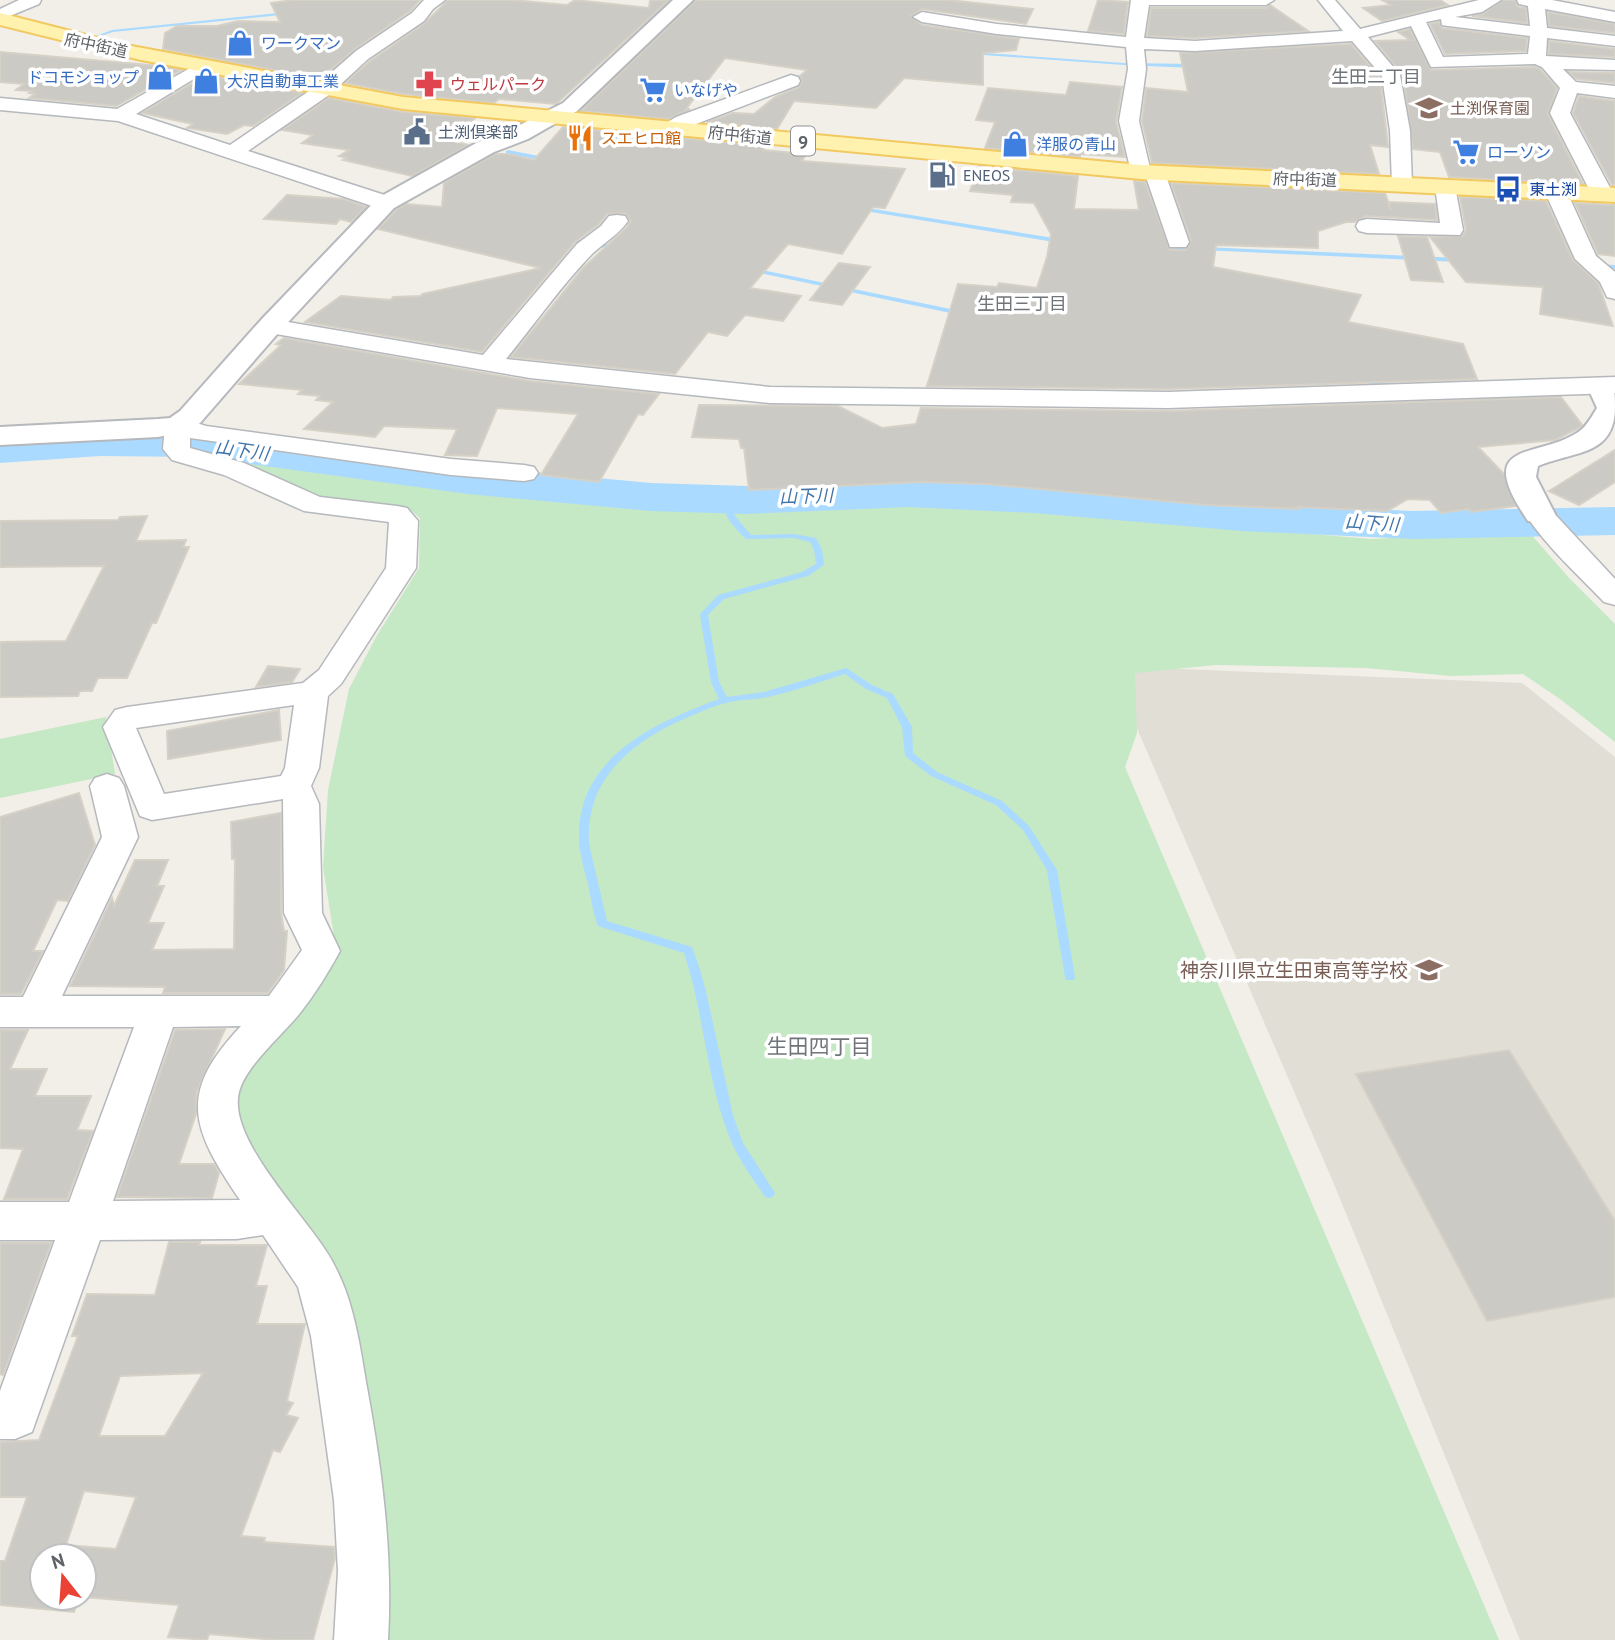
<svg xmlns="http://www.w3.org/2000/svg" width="1615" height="1640" font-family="'PT Sans','Noto Sans JP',sans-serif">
  <rect width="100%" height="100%" fill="#f1efe8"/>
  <path fill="#e1ded6" d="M 1110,666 L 1522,683 L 1615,757 L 1615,1640 L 1520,1640 L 1334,1184 Z"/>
  <g fill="#c5e8c5">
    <path d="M 197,448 L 463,487 L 647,503 L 708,505 L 906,500 L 1371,539 L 1529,532 L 1569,578 L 1615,624 L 1615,742 L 1560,699 L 1523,674 L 1451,676 L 1366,668 L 1216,665 L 1135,673 L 1137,733 L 1125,767 L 1499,1640 L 383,1640 L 296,1210 L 233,1124 L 232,1090 L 337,955 L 323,867 L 328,790 L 349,689 L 376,637 L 419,568 L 420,518 L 407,507 L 318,496 L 196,453 Z"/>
    <path d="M 106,717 L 115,774 L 0,798 L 0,739 Z"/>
  </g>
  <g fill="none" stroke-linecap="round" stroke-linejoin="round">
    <g fill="#aadaff" fill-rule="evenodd">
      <path d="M 288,12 L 290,14 L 113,32 L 98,37 L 96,36 L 112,30 Z"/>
      <path d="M 972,52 L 1124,63 L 1194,64 L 1197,66 L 1194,68 L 1124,65 L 970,54 Z"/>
      <path d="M 508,150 L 549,158 L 552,160 L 549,162 L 506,153 L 506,151 Z"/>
      <path d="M 861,207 L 1060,239 L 1063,241 L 1060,243 L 859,210 L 858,209 Z"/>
      <path d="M 562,237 L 617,246 L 620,248 L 617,250 L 560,240 L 560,238 Z"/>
      <path d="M 1159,245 L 1459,258 L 1462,260 L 1459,262 L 1157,248 L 1157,246 Z"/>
      <path d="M 1568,263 L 1615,265 L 1615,269 L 1566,266 L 1565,265 Z"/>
      <path d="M 752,268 L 960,311 L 963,313 L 960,315 L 750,271 L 749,270 Z"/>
      <path d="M 1361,379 L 1388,383 L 1391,385 L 1388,387 L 1359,382 L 1359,380 Z"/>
      <path d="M 723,498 L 729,498 L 735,516 L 751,535 L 794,534 L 816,538 L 822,550 L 824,565 L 808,576 L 724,599 L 708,615 L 719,682 L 727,697 L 764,692 L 846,668 L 872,685 L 893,694 L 912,727 L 913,753 L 937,772 L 1002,801 L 1029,826 L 1057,870 L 1075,977 L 1074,980 L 1066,980 L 1065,977 L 1047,870 L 1023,830 L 996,805 L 931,776 L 905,756 L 902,727 L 887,698 L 866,689 L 845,674 C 819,682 794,691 768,697 C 754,700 740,699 726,703 C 712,706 699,713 686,718 C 631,742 585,779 589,844 L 607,921 L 692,947 L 701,973 L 707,996 L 733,1115 L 743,1143 L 775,1193 L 773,1197 L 769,1198 L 765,1197 C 752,1177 737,1158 729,1136 C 706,1077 704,1012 684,953 L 598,926 C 593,913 591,898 588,884 C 584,869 579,852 579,836 C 579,756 655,723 719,699 L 711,682 L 700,615 L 701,613 L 718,595 L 802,572 L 816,564 L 814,550 L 810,542 L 794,538 L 746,539 C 735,528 721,515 723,498 Z"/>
    </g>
    <path fill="#aadaff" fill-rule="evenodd" d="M 125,429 L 200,431 L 468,466 L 651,483 L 747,486 L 908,479 L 1035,485 L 1242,503 L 1412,511 L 1615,507 L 1615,535 L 1412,539 L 1242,531 L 1035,513 L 908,507 L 747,514 L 651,511 L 468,494 L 200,457 L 100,456 L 0,463 L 0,437 Z"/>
  </g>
  <g fill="#cccac5" stroke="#d6d1c6" stroke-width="2" fill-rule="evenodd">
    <path d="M 293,0 L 420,0 L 410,11 L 355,49 L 320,79 L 163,49 L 165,33 L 177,26 L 217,26 L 238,21 L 280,22 L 271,3 Z"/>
    <path d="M 448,0 L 512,0 L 567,5 L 575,0 L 649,8 L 650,0 L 669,0 L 556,104 L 499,99 L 494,103 L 403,94 L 345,83 L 370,61 L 425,23 Z"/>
    <path d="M 696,0 L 948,0 L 1033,9 L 1026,24 L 922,9 L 911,16 L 922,25 L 1019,39 L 1016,50 L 983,53 L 983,85 L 904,78 L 876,108 L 794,101 L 777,129 L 707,122 L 733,113 L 754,114 L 775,97 L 799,87 L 802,82 L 800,76 L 807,70 L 725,58 L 686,109 L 690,109 L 668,119 L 581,111 Z"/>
    <path d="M 1098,0 L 1128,2 L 1124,34 L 1088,31 Z"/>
    <path d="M 1382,0 L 1440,0 L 1448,5 L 1382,21 L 1363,8 L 1391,5 Z"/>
    <path d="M 1503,0 L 1515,0 L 1518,7 L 1526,8 L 1527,23 L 1472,16 L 1483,14 Z"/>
    <path d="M 1270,5 L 1308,31 L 1195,38 L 1147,36 L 1151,8 L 1266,8 Z"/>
    <path d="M 1548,12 L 1615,24 L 1615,33 L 1549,26 Z"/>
    <path d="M 1439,22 L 1442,28 L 1527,38 L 1526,51 L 1445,54 L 1430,24 Z"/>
    <path d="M 1410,29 L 1431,70 L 1535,67 L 1540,69 L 1557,88 L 1548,114 L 1583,184 L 1449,177 L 1440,152 L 1413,149 L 1403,75 L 1375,41 L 1410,40 L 1398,32 Z"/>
    <path d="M 1549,41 L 1615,49 L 1615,57 L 1549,54 Z"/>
    <path d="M 1351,44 L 1380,77 L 1388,147 L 1370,145 L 1379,174 L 1152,163 L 1142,121 L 1146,88 L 1188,92 L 1180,53 Z"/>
    <path d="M 0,52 L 161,66 L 181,70 L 116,106 L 41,99 L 29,98 L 35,94 L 29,93 L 32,91 L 16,90 L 24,84 L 0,82 Z"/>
    <path d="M 1569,72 L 1615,73 L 1615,83 L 1577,79 Z"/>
    <path d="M 206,75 L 302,93 L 253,126 L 244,125 L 227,134 L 187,128 L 193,124 L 142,113 Z"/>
    <path d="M 1070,82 L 1122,87 L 1116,122 L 1125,157 L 1080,154 L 1080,157 L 985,148 L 995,122 L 976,120 L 988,88 L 1066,95 Z"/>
    <path d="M 1579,96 L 1615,101 L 1615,185 L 1612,185 L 1573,113 Z"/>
    <path d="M 329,98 L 403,112 L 475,118 L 449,140 L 468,145 L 412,176 L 343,160 L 347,158 L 339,156 L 349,150 L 302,143 L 313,135 L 282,130 Z"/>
    <path d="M 563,127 L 766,146 L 763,150 L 806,154 L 802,161 L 905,169 L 885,208 L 873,207 L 842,254 L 788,244 L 750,288 L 801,296 L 783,321 L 745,315 L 727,336 L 708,332 L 675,374 L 511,357 L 583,268 L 626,228 L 631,221 L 625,213 L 607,214 L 599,224 L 575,242 L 482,352 L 305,322 L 341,296 L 391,300 L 393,297 L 421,296 L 422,294 L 541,268 L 378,229 L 396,210 L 406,204 L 442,207 L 444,183 L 495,154 L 508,154 L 534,160 Z"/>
    <path d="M 979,166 L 1078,176 L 1074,209 L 1139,210 L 1134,181 L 1145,182 L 1170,250 L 1186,250 L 1191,241 L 1171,183 L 1385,193 L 1391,210 L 1388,202 L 1435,204 L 1437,220 L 1366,216 L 1355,222 L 1346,222 L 1318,231 L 1318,248 L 1216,245 L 1213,267 L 1361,295 L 1348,322 L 1463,344 L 1477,379 L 1168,389 L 927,386 L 958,284 L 997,287 L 999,283 L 1037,288 L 1047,257 L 1051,234 L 1034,203 L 1011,202 L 1013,195 L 970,191 Z"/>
    <path d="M 287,195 L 344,199 L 366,207 L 351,222 L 340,219 L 336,224 L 264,219 Z"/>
    <path d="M 1460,197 L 1546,201 L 1573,260 L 1598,283 L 1613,326 L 1540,314 L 1543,287 L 1466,282 L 1430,237 L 1462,236 L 1466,230 Z"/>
    <path d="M 1575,203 L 1615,205 L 1615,256 L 1598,254 Z"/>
    <path d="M 1398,236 L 1427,237 L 1443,282 L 1411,280 Z"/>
    <path d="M 839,263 L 870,267 L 842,305 L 810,300 Z"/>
    <path d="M 284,338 L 530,381 L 659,394 L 643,415 L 638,414 L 599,482 L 541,475 L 578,414 L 497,408 L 477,456 L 445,455 L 457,429 L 384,426 L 375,437 L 304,429 L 333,402 L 316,400 L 320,396 L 298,394 L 302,390 L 239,384 L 281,345 L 276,344 Z"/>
    <path d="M 1561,397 L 1582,425 L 1579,428 L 1555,440 L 1478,447 L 1504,474 L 1516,506 L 1471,512 L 1469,509 L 1441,513 L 1430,500 L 1408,499 L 1387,511 L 1298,507 L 1299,509 L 1207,505 L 986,484 L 921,482 L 749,490 L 744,448 L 741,448 L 739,439 L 692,437 L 699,405 L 838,406 L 882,428 L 916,424 L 921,408 L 1168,411 Z"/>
    <path d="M 1615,450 L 1615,482 L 1579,505 L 1549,491 Z"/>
    <path d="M 147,516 L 136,541 L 186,540 L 183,547 L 189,547 L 156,623 L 152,623 L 127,678 L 98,678 L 92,691 L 80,691 L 78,696 L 0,697 L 0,642 L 66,641 L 104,566 L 0,567 L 0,521 L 118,520 L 120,517 Z"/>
    <path d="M 268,666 L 300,669 L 292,682 L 256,687 Z"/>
    <path d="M 279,710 L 281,740 L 168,759 L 167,731 Z"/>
    <path d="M 79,793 L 95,845 L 68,901 L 57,900 L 33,951 L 43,951 L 21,994 L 0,994 L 0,817 Z"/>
    <path d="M 281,813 L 281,913 L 284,931 L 287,931 L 284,970 L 268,993 L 163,993 L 165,987 L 70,986 L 112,898 L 114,906 L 135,860 L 168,860 L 157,886 L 164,886 L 148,923 L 164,923 L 152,950 L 234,949 L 235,859 L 232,859 L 231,822 Z"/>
    <path d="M 225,1029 L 197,1091 L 196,1114 L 179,1164 L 214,1164 L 219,1173 L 212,1198 L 117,1197 L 175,1030 Z"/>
    <path d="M 0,1030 L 28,1030 L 10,1069 L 47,1069 L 35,1096 L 91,1096 L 77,1130 L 93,1131 L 67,1199 L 4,1199 L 23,1149 L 0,1148 Z"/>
    <path d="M 1509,1050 L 1615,1221 L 1615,1297 L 1487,1321 L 1356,1074 Z"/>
    <path d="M 169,1242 L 200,1242 L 199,1245 L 267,1245 L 256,1286 L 267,1286 L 257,1324 L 305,1324 L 287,1401 L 293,1403 L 286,1415 L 298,1418 L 280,1452 L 273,1450 L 241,1536 L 265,1538 L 264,1542 L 334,1547 L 335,1558 L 313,1640 L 275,1640 L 209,1634 L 207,1640 L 168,1637 L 179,1605 L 84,1597 L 84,1556 L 42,1556 L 42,1598 L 79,1598 L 74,1612 L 0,1605 L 0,1561 L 5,1561 L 27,1497 L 0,1497 L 0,1442 L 39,1440 L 78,1336 L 72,1336 L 87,1294 L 155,1295 ZM 203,1373 L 165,1436 L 99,1436 L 120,1376 ZM 84,1491 L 136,1497 L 116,1549 L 66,1545 Z"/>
    <path d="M 0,1243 L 51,1243 L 3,1375 L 0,1374 Z"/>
  </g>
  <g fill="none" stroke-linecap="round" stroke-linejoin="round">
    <g stroke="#b5b8bc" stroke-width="3">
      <g id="minor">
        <path d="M 19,0 L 41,0 L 39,4 L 0,20 L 0,9 Z"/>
        <path d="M 424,0 L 445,0 L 433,9 L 424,21 L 368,59 L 329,95 L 248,151 L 394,198 L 397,203 L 394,208 L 378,208 L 118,121 L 0,110 L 0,98 L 117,109 L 201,62 L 210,67 L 207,71 L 136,114 L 230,145 L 315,87 L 356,51 L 412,13 Z"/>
        <path d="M 1131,0 L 1274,0 L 1266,5 L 1149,5 L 1144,38 L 1195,41 L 1343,31 L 1318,0 L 1335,0 L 1360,29 L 1479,0 L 1501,0 L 1482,12 L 1455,17 L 1530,26 L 1528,6 L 1519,4 L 1517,0 L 1552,0 L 1615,12 L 1615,22 L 1545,9 L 1547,28 L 1615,36 L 1615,46 L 1547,38 L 1546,56 L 1615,60 L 1615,70 L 1563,69 L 1576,82 L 1615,86 L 1615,98 L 1577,93 L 1570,113 L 1614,195 L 1610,199 L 1596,199 L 1592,195 L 1550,113 L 1560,88 L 1542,67 L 1535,64 L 1431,67 L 1411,26 L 1368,37 L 1400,75 L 1410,131 L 1412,184 L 1409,188 L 1395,188 L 1392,184 L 1390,131 L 1382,76 L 1352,41 L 1195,51 L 1144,49 L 1146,69 L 1139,121 L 1150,168 L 1162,169 L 1165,173 L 1189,242 L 1186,247 L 1170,247 L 1146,177 L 1134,176 L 1131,172 L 1119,121 L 1128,69 L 1126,47 L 997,34 L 922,22 L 913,17 L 922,12 L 997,24 L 1126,37 ZM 1441,19 L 1442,25 L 1448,26 L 1530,36 L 1528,54 L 1443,57 L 1426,22 Z"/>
        <path d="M 791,75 L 798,77 L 800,81 L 798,85 L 675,132 L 661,132 L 658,128 L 676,117 Z"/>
        <path d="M 1445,180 L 1452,182 L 1455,186 L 1463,230 L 1460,235 L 1367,233 L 1359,231 L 1356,226 L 1359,221 L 1367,219 L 1440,223 L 1435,186 L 1438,182 Z"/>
        <path d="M 1556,186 L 1563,188 L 1567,192 L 1596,256 L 1615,272 L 1615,299 L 1607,297 L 1600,282 L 1575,259 L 1545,192 L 1549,188 Z"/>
        <path d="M 617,215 L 625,216 L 628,221 C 618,235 605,242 592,254 C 561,286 534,325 506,359 L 770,387 L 1168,392 L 1615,377 L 1615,393 L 1168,408 L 770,403 L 530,378 L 270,333 L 262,331 L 258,326 L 262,321 L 270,319 L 483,355 L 577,244 L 601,226 L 609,216 Z"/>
        <path d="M 178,417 L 206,426 L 451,459 L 524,465 L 534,467 L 538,473 L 534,479 L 524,481 L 451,475 L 190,438 L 190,448 L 244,463 L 320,497 L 397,506 L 407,508 L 418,521 L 416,568 L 341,684 L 328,696 L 319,768 L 311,786 L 319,804 L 322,913 L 340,951 C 328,973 315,994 300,1013 C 283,1035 240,1070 238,1098 C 233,1143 302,1213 326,1251 C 334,1263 340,1276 345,1289 C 356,1319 361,1351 366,1382 C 382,1468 393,1553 388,1640 L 334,1640 L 338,1571 L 334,1500 L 311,1336 L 298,1287 L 263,1235 L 237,1239 L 100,1240 L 32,1432 L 15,1439 L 0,1439 L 0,1391 L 55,1240 L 0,1240 L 0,1202 L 69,1202 L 134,1027 L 0,1027 L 0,997 L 23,997 L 102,837 L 90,786 L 95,778 L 107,774 L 119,778 L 124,786 L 138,837 L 62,996 L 269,996 L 302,950 L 284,913 L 283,799 L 152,820 L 140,816 L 103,727 L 115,710 L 127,707 L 303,683 L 319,670 L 386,568 L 389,522 L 304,511 L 224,475 L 172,460 L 163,449 L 165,425 L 169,419 ZM 294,705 L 285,768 L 281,776 L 164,794 L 136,728 ZM 241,1026 C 177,1094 191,1128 240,1200 L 113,1201 L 173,1027 Z"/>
        <path d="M 1539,506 L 1549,508 L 1615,579 L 1615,605 L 1604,602 C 1577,574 1547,547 1525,514 L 1529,508 Z"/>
      </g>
    </g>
    <g stroke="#b5b8bc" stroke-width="4">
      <g id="tertiary">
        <path d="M 673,0 L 693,0 L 577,111 L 528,139 L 494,152 L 394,208 L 279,332 L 200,423 L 188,431 L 158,437 L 0,445 L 0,427 L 158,419 L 170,418 L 180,411 L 261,320 L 378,198 L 478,142 L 512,129 L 563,103 Z"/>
        <path d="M 1601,378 L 1611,380 C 1615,388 1615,397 1615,407 C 1615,456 1574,451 1538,466 L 1536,477 L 1555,514 L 1550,521 L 1539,523 L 1528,521 C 1470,436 1540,461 1581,430 C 1588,424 1592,416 1597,408 L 1587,386 L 1591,380 Z"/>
      </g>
    </g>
    <g stroke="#f2c960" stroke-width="4">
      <path id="primary" d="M 0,13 L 121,44 L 403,97 L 1141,165 L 1615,188 L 1615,202 L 1141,179 L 403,109 L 141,60 L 0,25 Z"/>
    </g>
    <use href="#minor" fill="#fff" fill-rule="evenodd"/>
    <use href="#tertiary" fill="#fff" fill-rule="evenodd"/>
    <use href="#primary" fill="#fff2af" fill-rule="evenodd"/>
  </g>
  <defs>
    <g id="shop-bare" transform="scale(2.1)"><path d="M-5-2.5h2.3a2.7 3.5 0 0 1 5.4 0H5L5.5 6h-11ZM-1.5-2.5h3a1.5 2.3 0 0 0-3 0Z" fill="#3f7fe0" stroke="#fff" stroke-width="2.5" paint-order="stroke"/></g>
    <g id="pharmacy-bare" transform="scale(2.1)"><path d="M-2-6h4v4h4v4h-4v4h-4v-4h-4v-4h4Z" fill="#e0444e" stroke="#fff" stroke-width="2.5" paint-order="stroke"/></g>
    <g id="supermarket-bare" transform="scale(2.1)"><path d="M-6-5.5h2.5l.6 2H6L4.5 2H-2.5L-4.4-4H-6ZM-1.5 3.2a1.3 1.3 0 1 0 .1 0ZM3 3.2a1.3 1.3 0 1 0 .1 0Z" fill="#3f7fe0" stroke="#fff" stroke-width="2.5" paint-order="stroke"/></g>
    <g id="school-bare" transform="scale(2.1)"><path d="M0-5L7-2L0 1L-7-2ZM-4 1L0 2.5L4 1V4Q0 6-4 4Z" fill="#8d6e63" stroke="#fff" stroke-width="2.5" paint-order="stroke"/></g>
    <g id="civic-bare" transform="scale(2.1)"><path d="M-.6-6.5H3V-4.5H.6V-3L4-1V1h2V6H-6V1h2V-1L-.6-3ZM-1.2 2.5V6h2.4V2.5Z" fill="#5c6f8a" stroke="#fff" stroke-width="2.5" paint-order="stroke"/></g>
    <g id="restaurant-bare" transform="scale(2.1)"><path d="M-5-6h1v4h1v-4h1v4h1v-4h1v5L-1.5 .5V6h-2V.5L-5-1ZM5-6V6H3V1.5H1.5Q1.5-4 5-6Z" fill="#e8710a" stroke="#fff" stroke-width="2.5" paint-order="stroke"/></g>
    <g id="fuel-bare" transform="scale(2.1)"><path d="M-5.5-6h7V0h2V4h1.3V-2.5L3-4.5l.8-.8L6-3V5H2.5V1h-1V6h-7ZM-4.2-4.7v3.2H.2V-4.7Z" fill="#5c6f8a" stroke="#fff" stroke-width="2.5" paint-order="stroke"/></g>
    <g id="bus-bare" transform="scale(2.1)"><path d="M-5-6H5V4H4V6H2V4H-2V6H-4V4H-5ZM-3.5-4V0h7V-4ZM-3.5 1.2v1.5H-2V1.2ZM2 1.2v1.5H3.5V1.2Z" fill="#1a4fb4" stroke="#fff" stroke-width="2.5" paint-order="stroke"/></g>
  </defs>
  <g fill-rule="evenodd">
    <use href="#shop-bare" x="240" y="43"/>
    <use href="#shop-bare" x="160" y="77"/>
    <use href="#shop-bare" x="206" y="81"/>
    <use href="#pharmacy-bare" x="429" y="84"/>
    <use href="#supermarket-bare" x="653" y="90"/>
    <use href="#school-bare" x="1429" y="108"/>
    <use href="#civic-bare" x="417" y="132"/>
    <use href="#restaurant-bare" x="580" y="138"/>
    <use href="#shop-bare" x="1015" y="144"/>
    <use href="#supermarket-bare" x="1466" y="152"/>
    <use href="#fuel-bare" x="942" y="175"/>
    <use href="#bus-bare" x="1508" y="189"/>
    <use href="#school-bare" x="1429" y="970"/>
  </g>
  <g text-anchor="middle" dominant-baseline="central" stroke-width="7" stroke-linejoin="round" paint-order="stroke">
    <g font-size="16" fill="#366cbe" stroke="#fff" text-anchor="start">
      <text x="261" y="43">ワークマン</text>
      <text x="139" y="77" text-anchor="end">ドコモショップ</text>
      <text x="227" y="81">大沢自動車工業</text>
      <text x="674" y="90">いなげや</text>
      <text x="1036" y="144">洋服の青山</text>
      <text x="1487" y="152">ローソン</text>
    </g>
    <g font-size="16" fill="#5f6368" stroke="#fff">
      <text transform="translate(96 45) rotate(12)">府中街道</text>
      <text transform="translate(740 135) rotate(6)">府中街道</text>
      <text transform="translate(1305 179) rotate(2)">府中街道</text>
    </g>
    <g font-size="16" fill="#be3a42" stroke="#fff" text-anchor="start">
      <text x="450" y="84">ウェルパーク</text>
    </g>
    <g font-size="16" fill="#785e54" stroke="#fff" text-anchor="start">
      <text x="1450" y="108">土渕保育園</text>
    </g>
    <g font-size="16" fill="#4e5e75" stroke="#fff" text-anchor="start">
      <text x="438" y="132">土渕倶楽部</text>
      <text x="963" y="175">ENEOS</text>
    </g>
    <g font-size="16" fill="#c56008" stroke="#fff" text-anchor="start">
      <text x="601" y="138">スエヒロ館</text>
    </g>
    <g font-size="16" fill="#164399" stroke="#fff" text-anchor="start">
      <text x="1529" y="189">東土渕</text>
    </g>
    <g font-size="18" fill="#70757a" stroke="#fff">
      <text x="1376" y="76">生田二丁目</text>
      <text x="1022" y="303">生田三丁目</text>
    </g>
    <rect fill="#fff" stroke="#8f9295" stroke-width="2" x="791" y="126.5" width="24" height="29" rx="5"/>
    <g font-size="18" font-weight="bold" fill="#5f6368">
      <text x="803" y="141">9</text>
    </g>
    <g font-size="18" font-style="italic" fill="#4174aa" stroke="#fff">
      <text transform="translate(242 450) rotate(8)">山下川</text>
      <text transform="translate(806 496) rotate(-2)">山下川</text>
      <text transform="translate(1372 523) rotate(4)">山下川</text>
    </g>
    <g font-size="19" fill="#785e54" stroke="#fff" text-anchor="end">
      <text x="1408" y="970">神奈川県立生田東高等学校</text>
    </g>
    <g font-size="21" fill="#70757a" stroke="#fff">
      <text x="819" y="1046">生田四丁目</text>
    </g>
  </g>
  <g transform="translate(63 1577) rotate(343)"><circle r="33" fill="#ffffff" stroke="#bfc1c3" stroke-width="2"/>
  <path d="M0-5L12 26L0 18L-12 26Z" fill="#ea4335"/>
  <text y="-10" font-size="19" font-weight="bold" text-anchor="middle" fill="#5f6368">N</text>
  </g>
</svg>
